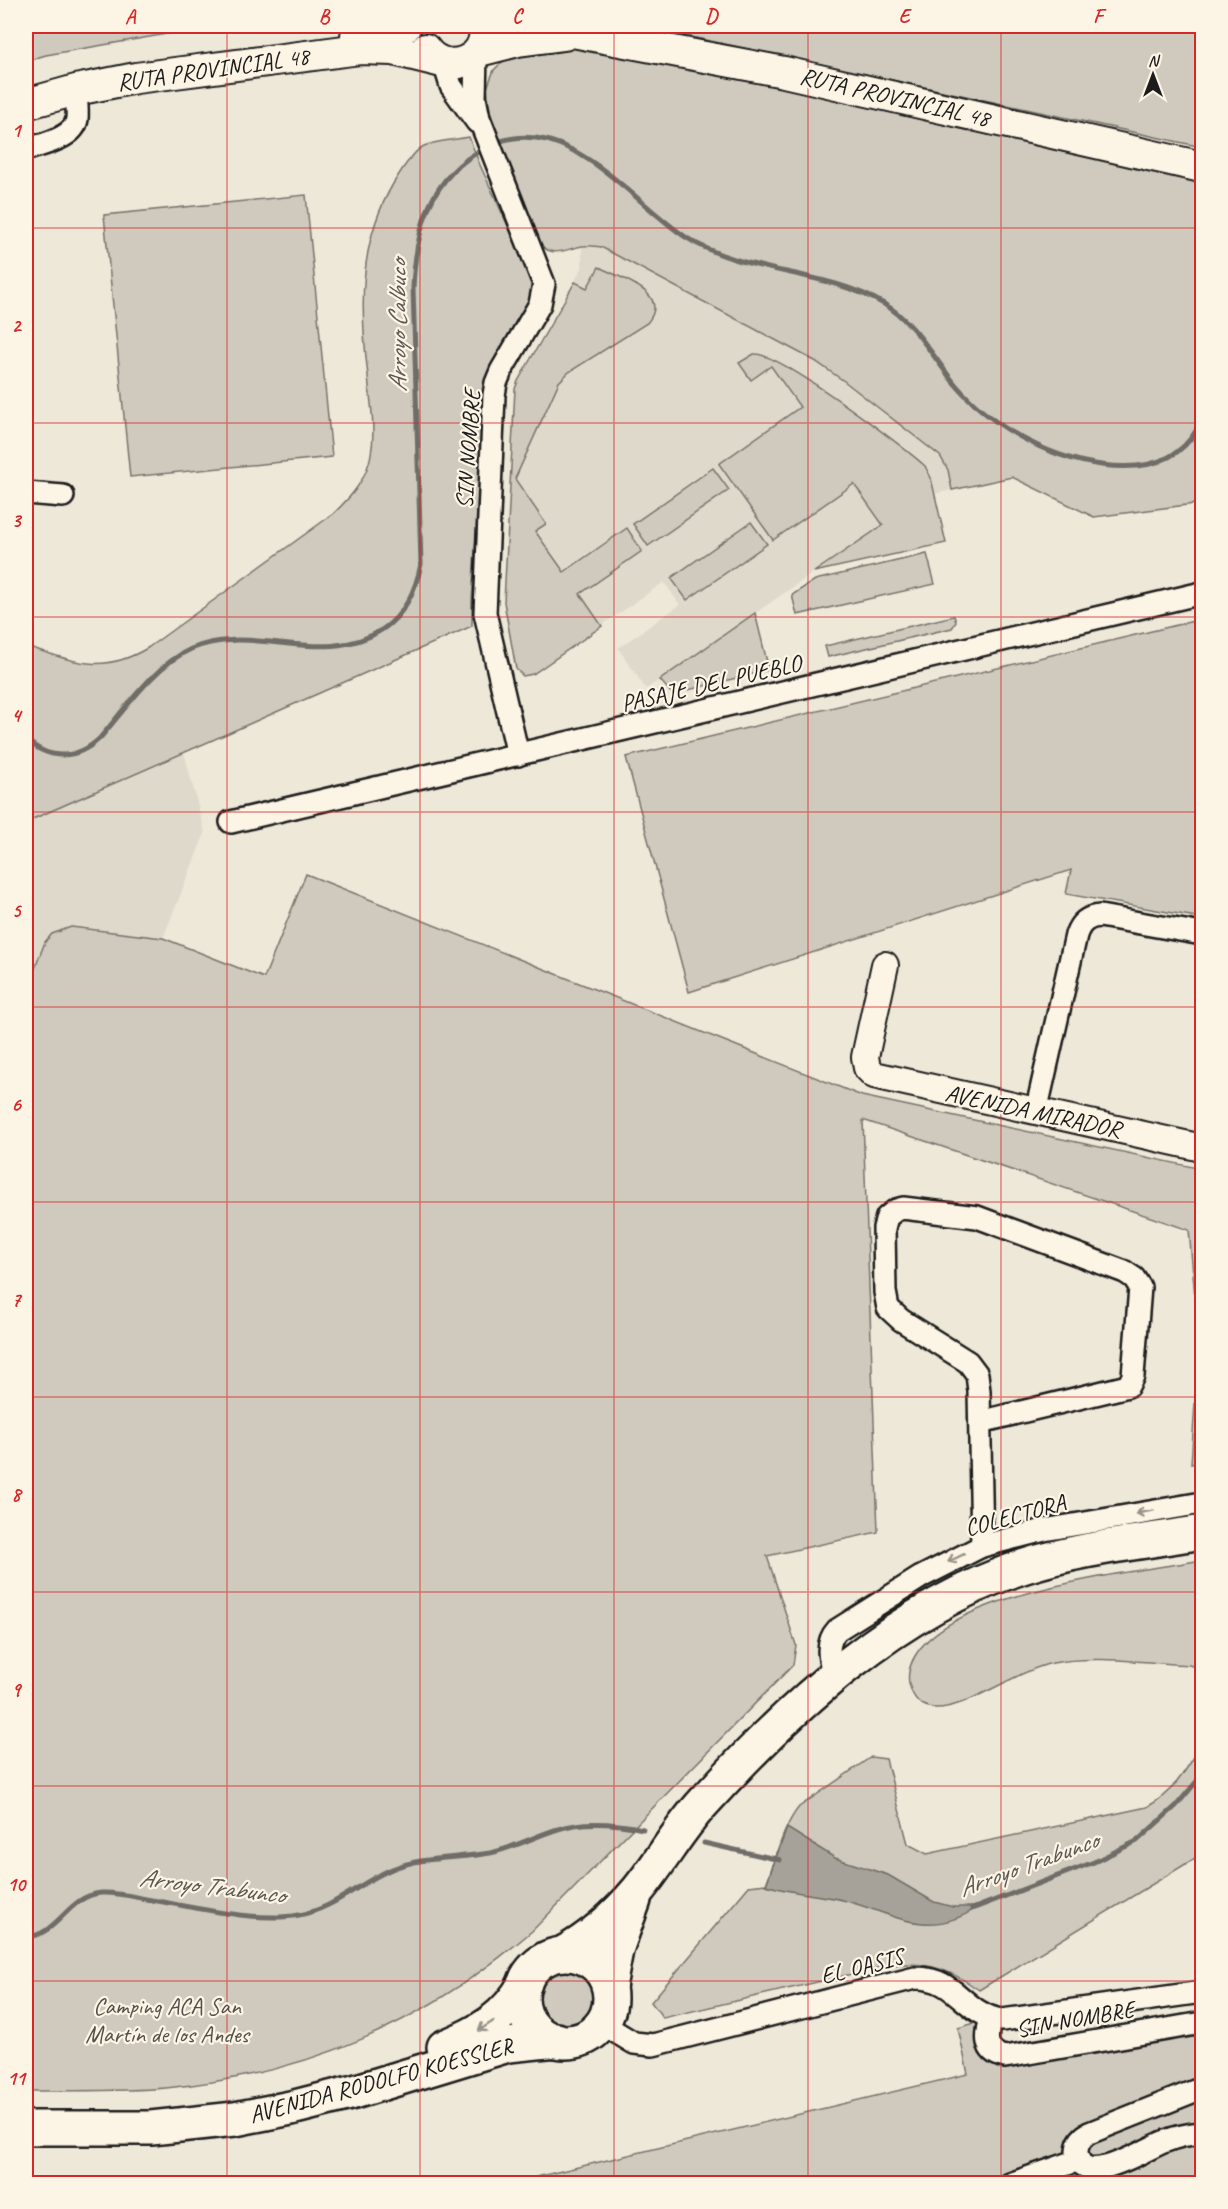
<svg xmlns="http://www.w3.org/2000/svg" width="1228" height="2209" font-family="Caveat,sans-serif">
  <rect width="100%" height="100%" fill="#eee8d9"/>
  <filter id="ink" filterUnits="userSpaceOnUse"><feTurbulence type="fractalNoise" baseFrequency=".0167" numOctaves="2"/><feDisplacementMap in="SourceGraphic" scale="12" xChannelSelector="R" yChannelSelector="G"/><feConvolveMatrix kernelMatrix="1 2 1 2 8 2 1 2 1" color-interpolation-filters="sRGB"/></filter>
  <g filter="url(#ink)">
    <g fill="#ded9cb">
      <path d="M 582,246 L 596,246 L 606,249 L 825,367 L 940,456 L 948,470 L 952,490 L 924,496 L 646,689 L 618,648 L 680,605 L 664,582 L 529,676 L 520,675 L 516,669 L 504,610 L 516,386 L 582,268 Z"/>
      <path d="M 184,752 L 205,833 L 163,938 L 71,927 L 45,942 L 34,971 L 26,985 L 26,822 Z"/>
    </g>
    <g fill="#cfcabd" stroke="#76736c" stroke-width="1.5">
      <path d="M 26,26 L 309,26 L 178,32 L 46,55 L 26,61 Z"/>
      <path d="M 641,26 L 1202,26 L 1202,147 Z"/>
      <path d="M 550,47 L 606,47 L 1202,184 L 1202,503 L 1094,517 L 1012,477 L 952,490 L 948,470 L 940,456 L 844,381 L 815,361 L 601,247 C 594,246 588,245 582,246 C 566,249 548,260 539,241 L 491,117 L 487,88 L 494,70 L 501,63 L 510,57 Z"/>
      <path d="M 469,137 L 480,165 L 531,276 L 533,287 L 530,298 L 488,371 L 484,384 L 472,602 L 472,626 L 26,822 L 26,646 C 73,661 102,676 149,647 L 333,514 C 351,497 367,479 371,454 C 376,428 370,401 368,376 C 360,310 358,244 393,184 C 399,174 413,151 424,146 C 437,140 455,140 469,137 Z"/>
      <path d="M 306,195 L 332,457 L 130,477 L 104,215 Z"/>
      <path d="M 599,267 C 620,278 673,293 647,323 L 569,372 L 559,382 L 515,479 L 546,524 L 535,531 L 564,572 L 627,528 L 642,551 L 580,594 L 602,626 L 533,674 L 523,676 L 516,669 L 504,602 L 515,389 L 518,381 L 575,282 L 587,288 Z"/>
      <path d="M 754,354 C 778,351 903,446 925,466 L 931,478 L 946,543 L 814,572 L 883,525 L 854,484 L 773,540 L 719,464 L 800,407 L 771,366 L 751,380 L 739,363 Z"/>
      <path d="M 713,468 L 729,490 L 648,546 L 633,524 Z"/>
      <path d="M 751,522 L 767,544 L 687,600 L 671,578 Z"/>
      <path d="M 927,554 L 935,584 L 797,615 L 792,595 L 815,580 Z"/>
      <path d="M 755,613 L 769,670 L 672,694 L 660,680 Z"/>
      <path d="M 954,616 L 956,622 L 952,628 L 828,657 L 825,646 Z"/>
      <path d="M 1202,619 L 1202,918 L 1066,894 L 1071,870 L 689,992 L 626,757 Z"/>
      <path d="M 306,874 L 862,1096 L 1202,1169 L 1202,1462 L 1191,1464 L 1199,1341 L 1189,1230 L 863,1120 L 878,1532 L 767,1556 L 796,1645 L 793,1665 L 532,1931 C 424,2024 308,2074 166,2088 C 120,2092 72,2090 26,2091 L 26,985 L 34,971 L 45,942 L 52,934 L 71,927 L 163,938 L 264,978 Z"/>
      <path d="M 1202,1560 L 1202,1669 L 1189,1665 C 1149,1663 1091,1655 1053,1663 C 1017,1670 966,1710 934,1708 C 923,1707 915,1701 911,1690 C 906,1679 909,1666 915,1656 C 954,1590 1131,1573 1202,1560 Z"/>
      <path d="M 1202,1744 L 1202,1854 L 979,1990 C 947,1967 921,1959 882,1967 L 663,2018 L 651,2002 L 749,1886 L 766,1884 C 776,1859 782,1828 799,1807 L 871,1757 L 886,1759 L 908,1844 L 927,1854 L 1147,1807 C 1174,1792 1186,1770 1202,1744 Z"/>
      <circle cx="565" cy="1998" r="36"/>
      <path d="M 991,2018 L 993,2052 L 1202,2023 L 1202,2183 L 507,2184 L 968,2074 L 958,2028 Z"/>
    </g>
    <path fill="#a7a299" stroke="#6f6c67" stroke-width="1.5" d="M 787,1828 L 835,1858 L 888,1875 L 934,1902 L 953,1907 L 978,1907 C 924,1943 890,1910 838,1899 C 813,1894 790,1893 766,1885 Z"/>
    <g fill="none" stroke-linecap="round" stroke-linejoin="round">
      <g stroke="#6f6c67" stroke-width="5">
        <path d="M 493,144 C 567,112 632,202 687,238 C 746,275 824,269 884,304 C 916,323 933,358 956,385 C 998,434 1071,471 1137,466 C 1168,463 1190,448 1202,419"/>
        <path d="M 26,739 C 49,761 77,760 100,738 C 125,709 155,665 191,649 C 252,622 323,669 383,629 C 405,614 416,589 421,564 L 413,287 C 416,229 429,177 485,148"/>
        <path d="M 704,1843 L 780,1860"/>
        <path d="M 972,1909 L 1094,1862 L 1137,1841 L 1176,1806 L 1202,1775"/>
        <path d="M 26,1937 C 59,1935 67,1896 101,1893 C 116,1892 131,1896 146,1899 C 189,1906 257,1923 299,1915 C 334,1909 360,1882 392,1869 C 423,1856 457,1859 490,1853 C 514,1848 535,1836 558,1829 C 586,1820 615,1823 643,1829"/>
      </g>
      <g stroke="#1c1c1c" stroke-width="26">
        <g id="minor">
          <path d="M 476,54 L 475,98 L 479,118 L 544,284 L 540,304 L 501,371 L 496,383 L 494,395 L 485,613 L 518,755"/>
          <path d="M 444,63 L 451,86 L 477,122"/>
          <path d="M 26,150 C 41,144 74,139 77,119 C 78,109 76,99 76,90"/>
          <path d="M 26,493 L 63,496"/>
          <path d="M 231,822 L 1202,593"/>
          <path d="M 1036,1112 L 1076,935 C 1080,923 1087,917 1100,916 L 1202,934"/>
          <path d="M 980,1422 L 1128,1386 L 1133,1376 L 1140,1287 L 1134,1278 L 1125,1272 L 977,1217 L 903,1208 L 896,1210 L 887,1217 L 884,1228 L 885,1292 L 888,1308 L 901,1320 L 968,1362 L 977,1374 L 979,1391 L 982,1546"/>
          <path d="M 834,1677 C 830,1661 824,1644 837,1630 L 921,1577 L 982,1546 L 1044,1530 L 1202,1503"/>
          <path d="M 991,2018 C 986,2035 983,2052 1005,2057 L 1202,2023"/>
          <path d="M 601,2023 L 634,2043 L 653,2045 L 915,1978 C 957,1977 963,2014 1002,2020 L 1202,1992"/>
          <path d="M 1202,2088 L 1089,2133 C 1082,2137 1077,2143 1077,2152 C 1080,2192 1148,2147 1166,2141 C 1178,2136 1190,2134 1202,2133"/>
          <path d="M 1010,2184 L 1079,2160"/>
        </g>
      </g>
      <g stroke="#1c1c1c" stroke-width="30">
        <path id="tertiary" d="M 885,965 L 865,1057 L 867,1068 L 874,1075 L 1202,1148"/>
      </g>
      <g stroke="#1c1c1c" stroke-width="34">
        <g id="secondary">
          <path d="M 541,26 L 784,72 L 1202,167"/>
          <path d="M 356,36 L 383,32 L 406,26"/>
          <path d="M 425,49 C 445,78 490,61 484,26"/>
          <path d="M 479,51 L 518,41 L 564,35"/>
          <path d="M 26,104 L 76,90 L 136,78 L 360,49 L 393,50 L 438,61"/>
        </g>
      </g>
      <g stroke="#1c1c1c" stroke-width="38">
        <g id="primary">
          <path d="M 562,1954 C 591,1938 617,1915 638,1890 C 661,1862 678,1830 703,1803 C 792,1705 897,1608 1025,1566 C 1082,1548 1143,1542 1202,1532"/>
          <circle cx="566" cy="1998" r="44"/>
          <path d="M 609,1987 L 616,1950 L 634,1900"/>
          <path d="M 444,2047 C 480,2032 506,2018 525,1983"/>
          <path d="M 26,2128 L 151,2128 L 235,2119 L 291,2108 L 354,2092 L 508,2045 L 557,2040"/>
        </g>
      </g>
      <use href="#minor" stroke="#fcf5e5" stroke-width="21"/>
      <use href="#tertiary" stroke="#fcf5e5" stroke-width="26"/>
      <use href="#secondary" stroke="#fcf5e5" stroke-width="30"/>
      <use href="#primary" stroke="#fcf5e5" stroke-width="33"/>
    </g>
    <defs><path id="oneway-shaft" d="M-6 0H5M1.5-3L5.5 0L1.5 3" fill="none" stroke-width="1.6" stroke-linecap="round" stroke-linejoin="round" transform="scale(1.5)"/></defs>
    <g stroke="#97938b">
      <use href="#oneway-shaft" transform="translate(1145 1512) rotate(170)"/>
      <use href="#oneway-shaft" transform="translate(956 1558) rotate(154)"/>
      <use href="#oneway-shaft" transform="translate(486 2026) rotate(147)"/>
    </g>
  </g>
  <path fill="none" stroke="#d62828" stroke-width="1.5" stroke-opacity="0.55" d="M 227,26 L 227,2184M 420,26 L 420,2184M 614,26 L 614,2184M 808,26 L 808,2184M 1001,26 L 1001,2184M 26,228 L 1202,228M 26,423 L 1202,423M 26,617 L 1202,617M 26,812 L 1202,812M 26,1007 L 1202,1007M 26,1202 L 1202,1202M 26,1397 L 1202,1397M 26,1592 L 1202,1592M 26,1786 L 1202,1786M 26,1981 L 1202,1981"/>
  <g text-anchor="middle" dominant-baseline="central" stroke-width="4.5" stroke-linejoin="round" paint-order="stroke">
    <g font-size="24" fill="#1c1c1c" stroke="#fcf5e5">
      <text transform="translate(213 69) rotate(-8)">RUTA PROVINCIAL 48</text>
      <text transform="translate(895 97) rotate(13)">RUTA PROVINCIAL 48</text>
      <text transform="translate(468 449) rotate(-86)">SIN NOMBRE</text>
      <text transform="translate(711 683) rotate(-13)">PASAJE DEL PUEBLO</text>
      <text transform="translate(1033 1111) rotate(12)">AVENIDA MIRADOR</text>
      <text transform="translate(1015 1515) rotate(-15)">COLECTORA</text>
      <text transform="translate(862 1966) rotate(-14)">EL OASIS</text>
      <text transform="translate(1075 2019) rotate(-10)">SIN NOMBRE</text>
      <text transform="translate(381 2080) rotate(-15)">AVENIDA RODOLFO KOESSLER</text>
    </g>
    <g font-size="24" fill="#52504c" stroke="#fcf5e5">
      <text x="167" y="2006">Camping ACA San<tspan x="167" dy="28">Martín de los Andes</tspan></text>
    </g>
    <g font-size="26" font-style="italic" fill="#5b5854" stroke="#fcf5e5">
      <text transform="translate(397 326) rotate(-90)">Arroyo Calbuco</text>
      <text transform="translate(1028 1864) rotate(-20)">Arroyo Trabunco</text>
      <text transform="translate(212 1886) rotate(7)">Arroyo Trabunco</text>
    </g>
  </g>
  <rect width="1228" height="2209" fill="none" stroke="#fcf5e5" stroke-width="66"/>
  <g transform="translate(1153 75)" stroke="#fcf5e5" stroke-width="4.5" paint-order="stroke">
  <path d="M0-4.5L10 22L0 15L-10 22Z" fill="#1c1c1c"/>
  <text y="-9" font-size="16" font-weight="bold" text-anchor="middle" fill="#1c1c1c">N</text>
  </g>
  <rect x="33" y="33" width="1162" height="2143" fill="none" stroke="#d62828" stroke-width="2"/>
  <g font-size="20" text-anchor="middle" font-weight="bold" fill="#d62828">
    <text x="130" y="23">A</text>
    <text x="324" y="23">B</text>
    <text x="517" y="23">C</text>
    <text x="711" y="23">D</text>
    <text x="904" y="23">E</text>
    <text x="1098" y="23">F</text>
    <text x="16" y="137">1</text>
    <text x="16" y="332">2</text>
    <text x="16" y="527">3</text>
    <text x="16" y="722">4</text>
    <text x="16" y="917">5</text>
    <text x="16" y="1111">6</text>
    <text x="16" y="1306">7</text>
    <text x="16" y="1501">8</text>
    <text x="16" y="1696">9</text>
    <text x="16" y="1891">10</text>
    <text x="16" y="2085">11</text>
  </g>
</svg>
